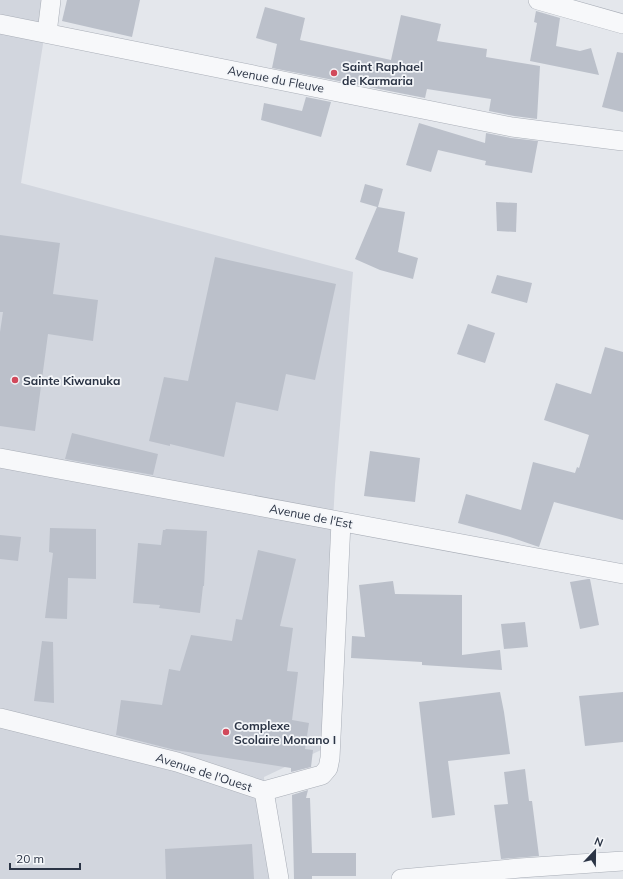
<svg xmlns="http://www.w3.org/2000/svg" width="623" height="879" font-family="Mulish,sans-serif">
  <rect width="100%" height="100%" fill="#e4e7ec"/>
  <path fill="#d2d6de" d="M 0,0 L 50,0 L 21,183 L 353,272 L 335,484 L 321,750 L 264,777 L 270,879 L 0,879 Z"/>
  <g fill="#bbc0ca">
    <path d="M 67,0 L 140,0 L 132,37 L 62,21 Z"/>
    <path d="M 265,7 L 305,18 L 300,40 L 391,60 L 401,15 L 441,24 L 437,41 L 487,49 L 486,57 L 540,66 L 537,119 L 514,116 L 489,111 L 491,99 L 427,89 L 425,98 L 272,68 L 277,44 L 256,38 Z"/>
    <path d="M 536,11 L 560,18 L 556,46 L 580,51 L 591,48 L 599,75 L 530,61 L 537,23 L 534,22 Z"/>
    <path d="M 617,52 L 623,53 L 623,112 L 602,107 Z"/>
    <path d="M 306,97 L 331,102 L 321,137 L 261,120 L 264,103 L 302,111 Z"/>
    <path d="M 419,123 L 485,143 L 486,133 L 511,138 L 538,141 L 532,173 L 485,165 L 486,161 L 438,150 L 431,172 L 406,165 Z"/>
    <path d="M 365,184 L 383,189 L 378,207 L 405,212 L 398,252 L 418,258 L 413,279 L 380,270 L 355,259 L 377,207 L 360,202 Z"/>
    <path d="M 496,202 L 517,203 L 516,232 L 497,231 Z"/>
    <path d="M 0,235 L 60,243 L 53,294 L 98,300 L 93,341 L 48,334 L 35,431 L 0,426 L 0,332 L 3,312 L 0,312 Z"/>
    <path d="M 215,257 L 336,284 L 315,380 L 286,374 L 278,411 L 236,402 L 224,457 L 170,444 L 170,446 L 149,441 L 164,377 L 188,381 Z"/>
    <path d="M 497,275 L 532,283 L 527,303 L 491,293 Z"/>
    <path d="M 468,324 L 495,333 L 485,363 L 457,354 Z"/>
    <path d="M 605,347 L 623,352 L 623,520 L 554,502 L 539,547 L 510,537 L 458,523 L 466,494 L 521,510 L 533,462 L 575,473 L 577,467 L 579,468 L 589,435 L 544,420 L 556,383 L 591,394 Z"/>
    <path d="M 72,433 L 158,454 L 153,475 L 65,459 Z"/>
    <path d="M 370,451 L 420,458 L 415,502 L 364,496 Z"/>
    <path d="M 50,528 L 96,529 L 96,579 L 68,578 L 67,619 L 45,618 L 53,553 L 49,552 Z"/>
    <path d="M 166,529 L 207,531 L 204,586 L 203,586 L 200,613 L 159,608 L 160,605 L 133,603 L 138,543 L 161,545 L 163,530 L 165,530 Z"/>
    <path d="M 0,535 L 21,537 L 18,561 L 0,559 Z"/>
    <path d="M 258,550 L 296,559 L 280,626 L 293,628 L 287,671 L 298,672 L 292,720 L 309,723 L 305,749 L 313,750 L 311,767 L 291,772 L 291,768 L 175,750 L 116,735 L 121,700 L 162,705 L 169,669 L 180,671 L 191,635 L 232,641 L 236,619 L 242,620 Z"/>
    <path d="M 588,579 L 590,579 L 599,625 L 580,629 L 570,582 Z"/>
    <path d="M 393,581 L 395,594 L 462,595 L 462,655 L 500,650 L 502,670 L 422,665 L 422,662 L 351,658 L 352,636 L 365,637 L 359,585 Z"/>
    <path d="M 525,622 L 528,647 L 504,649 L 501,624 Z"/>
    <path d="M 42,641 L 53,642 L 54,703 L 34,701 Z"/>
    <path d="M 500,692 L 504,712 L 510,754 L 448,761 L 455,815 L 432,818 L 419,702 Z"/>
    <path d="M 623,692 L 623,742 L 585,746 L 579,696 Z"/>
    <path d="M 525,769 L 529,801 L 532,801 L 539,856 L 501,859 L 494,805 L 508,804 L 504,772 Z"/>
    <path d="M 308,790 L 306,798 L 310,798 L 312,853 L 356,853 L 356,876 L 312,876 L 312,879 L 294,879 L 292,795 Z"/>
    <path d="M 252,844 L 254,879 L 166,879 L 165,849 Z"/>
  </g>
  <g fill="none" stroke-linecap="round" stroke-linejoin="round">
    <g stroke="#a9aeb7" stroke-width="20">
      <g id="street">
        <path d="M 538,0 L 623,24"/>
        <path d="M 0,24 L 512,127 L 623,141"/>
        <path d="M 47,33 L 51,0"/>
        <path d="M 0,458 L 623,574"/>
        <path d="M 0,718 L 177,762 L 264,791 L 311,778 L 322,775 L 328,768 L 330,758 L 341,522"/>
        <path d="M 264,791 L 279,879"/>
        <path d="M 401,879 L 520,868 L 623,861"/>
      </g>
    </g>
    <use href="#street" stroke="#f7f8fa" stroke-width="19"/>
  </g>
  <g fill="#d1495b" stroke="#f4f6f9" stroke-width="1.5">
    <circle cx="334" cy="73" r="4"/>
    <circle cx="15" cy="380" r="4"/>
    <circle cx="226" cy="732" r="4"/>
  </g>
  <g text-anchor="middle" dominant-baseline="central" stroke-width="3.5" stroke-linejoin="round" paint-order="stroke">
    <g font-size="12" font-weight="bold" fill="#2b3445" stroke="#f4f6f9" text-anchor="start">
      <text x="342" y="66">Saint Raphael<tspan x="342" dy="14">de Karmaria</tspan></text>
      <text x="23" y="380">Sainte Kiwanuka</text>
      <text x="234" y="725">Complexe<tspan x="234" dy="14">Scolaire Monano I</tspan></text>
    </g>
    <g font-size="12" fill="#2b3445" stroke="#f4f6f9">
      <text transform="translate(276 79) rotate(11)">Avenue du Fleuve</text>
      <text transform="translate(311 516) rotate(11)">Avenue de l'Est</text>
      <text transform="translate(204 772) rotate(18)">Avenue de l'Ouest</text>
    </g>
  </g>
  <g transform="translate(595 851) rotate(22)" stroke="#f4f6f9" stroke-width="3" paint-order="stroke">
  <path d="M0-3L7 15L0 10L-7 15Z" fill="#2b3445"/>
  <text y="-6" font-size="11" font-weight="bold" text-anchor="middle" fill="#2b3445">N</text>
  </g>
  <path d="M10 863v6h70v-6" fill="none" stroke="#2b3445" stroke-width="2"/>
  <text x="16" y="863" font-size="12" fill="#2b3445" stroke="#f4f6f9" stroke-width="3" paint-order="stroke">20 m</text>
</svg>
